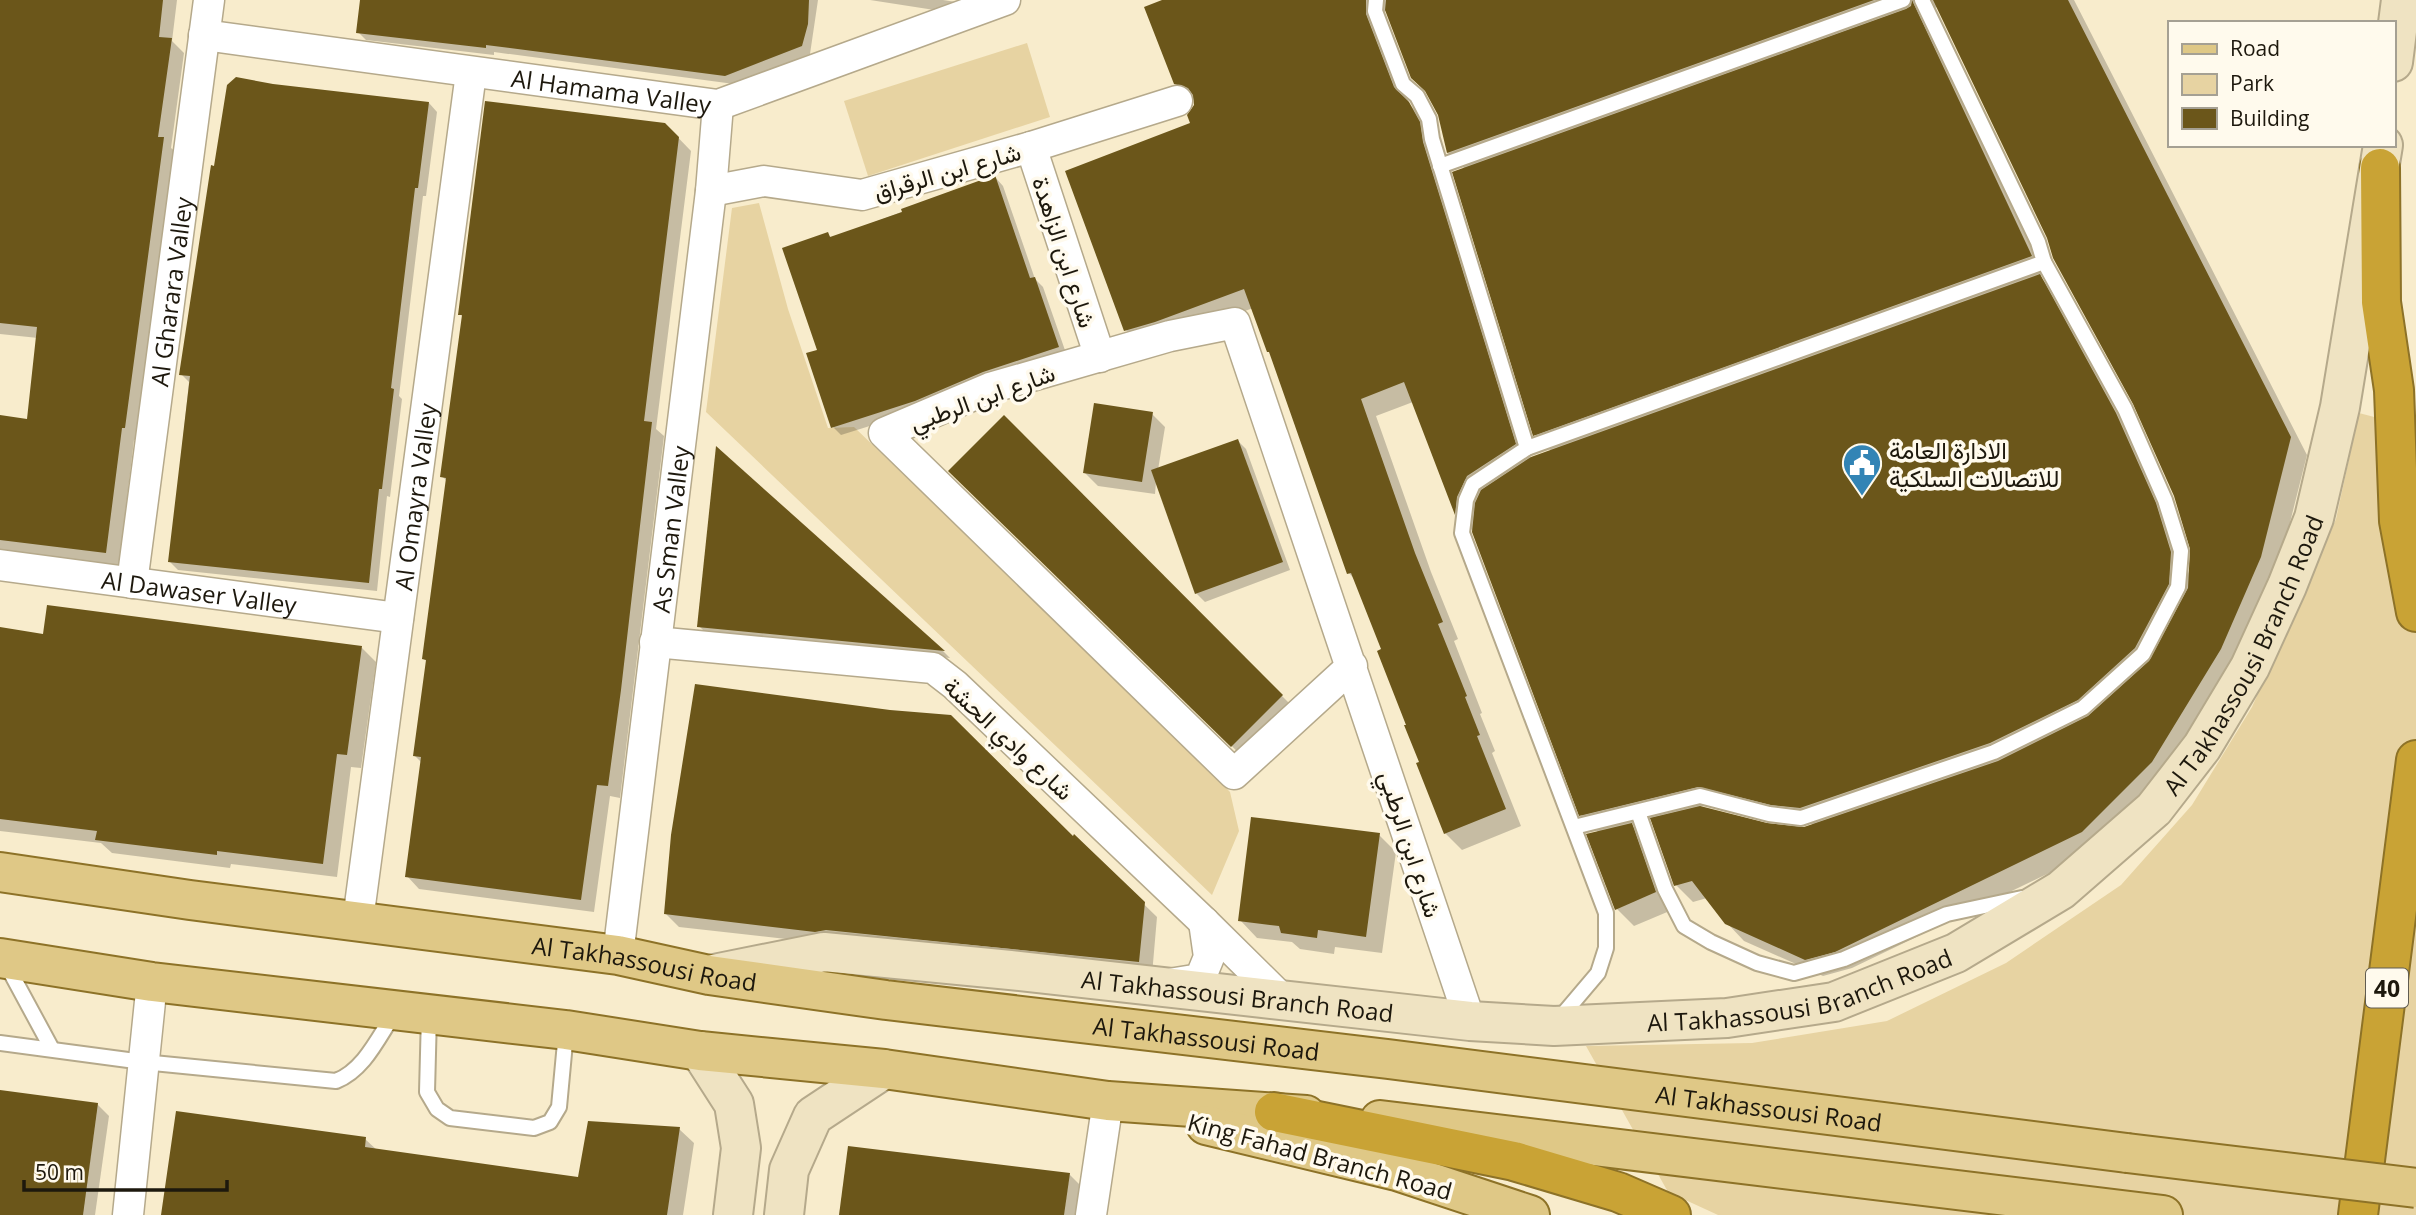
<svg xmlns="http://www.w3.org/2000/svg" width="2416" height="1215" font-family="'Open Sans',Vazirmatn,sans-serif">
  <rect width="100%" height="100%" fill="#f8eccc"/>
  <g fill="#e7d3a2">
    <path d="M 1027,43 L 1050,117 L 868,176 L 844,101 Z"/>
    <path d="M 759,203 L 788,309 L 828,428 L 854,427 L 1140,701 L 1230,792 L 1239,831 L 1212,895 L 706,412 L 732,208 Z"/>
    <path d="M 2359,413 L 2416,428 L 2416,1215 L 1718,1215 L 1668,1192 L 1586,1046 L 1752,1043 L 1887,1021 L 2006,963 L 2121,885 L 2192,805 L 2252,707 L 2336,519 Z"/>
  </g>
  <g fill="#0003" fill-rule="evenodd">
    <path d="M 0,0 L 177,0 L 172,41 L 184,53 L 171,148 L 176,152 L 138,441 L 134,440 L 119,566 L 0,550 L 0,417 L 28,421 L 38,338 L 0,334 Z"/>
    <path d="M 362,0 L 818,0 L 810,54 L 734,84 L 494,52 L 494,55 L 366,40 L 358,32 Z"/>
    <path d="M 870,0 L 943,0 L 963,3 L 973,16 Z"/>
    <path d="M 1167,0 L 2074,0 L 2307,455 L 2277,574 L 2237,666 L 2169,779 L 2099,849 L 1852,968 L 1823,976 L 1744,941 L 1727,923 L 1707,898 L 1693,902 L 1676,885 L 1652,819 L 1631,824 L 1648,842 L 1672,910 L 1634,926 L 1617,909 L 1599,833 L 1581,815 L 1473,531 L 1456,514 L 1413,402 L 1376,416 L 1431,572 L 1458,639 L 1454,641 L 1482,713 L 1480,714 L 1495,751 L 1492,753 L 1521,826 L 1462,850 L 1445,833 L 1383,650 L 1355,580 L 1349,573 L 1272,354 L 1253,308 L 1173,338 L 1142,347 L 1126,330 L 1192,124 L 1196,106 L 1195,101 L 1176,83 ZM 1938,7 L 2048,237 L 2135,404 L 2175,496 L 2192,548 L 2190,577 L 2173,522 L 2133,432 L 2056,293 L 2039,276 L 2048,273 L 1929,16 L 1934,8 ZM 1387,10 L 1439,114 L 1448,153 L 1465,169 L 1535,435 L 1551,451 L 1531,459 L 1426,121 L 1410,105 L 1382,32 L 1384,12 ZM 1717,803 L 1790,821 L 1817,825 L 1804,829 L 1766,825 L 1699,807 Z"/>
    <path d="M 273,85 L 429,103 L 437,112 L 426,196 L 423,196 L 399,396 L 402,399 L 390,497 L 387,496 L 377,591 L 178,570 L 170,562 L 189,382 L 181,374 L 215,168 Z"/>
    <path d="M 665,124 L 691,151 L 656,429 L 664,436 L 620,798 L 610,796 L 594,912 L 419,889 L 407,876 L 422,763 L 414,755 L 428,662 L 424,659 L 448,482 L 442,476 L 463,317 L 460,314 Z"/>
    <path d="M 995,177 L 1003,186 L 1035,279 L 1043,287 L 1067,356 L 924,409 L 841,435 L 833,427 L 819,351 L 827,234 L 832,238 Z"/>
    <path d="M 1152,414 L 1165,427 L 1158,470 L 1238,441 L 1246,449 L 1290,570 L 1205,602 L 1196,593 L 1156,482 L 1155,494 L 1098,486 L 1085,473 Z"/>
    <path d="M 1004,417 L 1299,713 L 1249,763 L 951,471 Z"/>
    <path d="M 717,450 L 944,652 L 950,658 L 707,634 L 699,626 Z"/>
    <path d="M 0,629 L 45,636 L 362,648 L 376,662 L 361,768 L 351,767 L 337,877 L 231,864 L 230,868 L 112,853 L 101,843 L 0,831 Z"/>
    <path d="M 1379,835 L 1396,852 L 1382,953 L 1335,947 L 1334,954 L 1300,949 L 1292,942 L 1257,938 L 1240,920 Z"/>
    <path d="M 1075,837 L 1157,917 L 1152,975 L 830,944 L 679,927 L 666,914 L 1075,840 Z"/>
    <path d="M 0,1092 L 97,1104 L 109,1116 L 95,1215 L 0,1215 Z"/>
    <path d="M 679,1129 L 694,1143 L 683,1215 L 163,1215 L 365,1139 L 378,1151 L 580,1179 Z"/>
    <path d="M 1069,1174 L 1094,1199 L 1091,1215 L 841,1215 Z"/>
  </g>
  <g fill="#6b561a">
    <path d="M 0,0 L 163,0 L 159,37 L 172,38 L 158,137 L 164,137 L 125,428 L 122,428 L 106,553 L 0,540 L 0,415 L 27,419 L 37,327 L 0,323 Z"/>
    <path d="M 360,0 L 809,0 L 808,24 L 802,46 L 725,76 L 486,45 L 486,48 L 356,33 Z"/>
    <path d="M 1162,0 L 1366,0 L 1366,14 L 1394,87 L 1409,102 L 1420,122 L 1423,142 L 1516,444 L 1467,476 L 1457,497 L 1455,515 L 1404,382 L 1361,399 L 1415,553 L 1443,622 L 1438,624 L 1467,696 L 1465,697 L 1480,735 L 1477,736 L 1506,809 L 1444,834 L 1416,763 L 1419,762 L 1404,725 L 1406,725 L 1377,651 L 1381,649 L 1351,573 L 1347,574 L 1269,352 L 1267,352 L 1244,289 L 1155,322 L 1124,331 L 1065,171 L 1190,123 L 1187,115 L 1194,105 L 1193,95 L 1188,88 L 1174,84 L 1144,7 Z"/>
    <path d="M 1386,0 L 1874,0 L 1447,153 L 1438,115 L 1425,91 L 1411,78 L 1385,10 Z"/>
    <path d="M 1912,0 L 2032,256 L 1533,436 L 1452,172 L 1906,9 L 1911,6 Z"/>
    <path d="M 1933,0 L 2068,0 L 2291,437 L 2261,557 L 2221,649 L 2152,762 L 2082,832 L 1835,952 L 1805,960 L 1725,924 L 1692,881 L 1674,886 L 1650,818 L 1700,806 L 1767,823 L 1804,827 L 1998,761 L 2088,716 L 2149,661 L 2188,588 L 2190,549 L 2174,496 L 2133,404 L 2053,258 L 2047,238 Z"/>
    <path d="M 236,77 L 273,84 L 429,102 L 418,188 L 415,188 L 391,388 L 394,389 L 382,489 L 379,489 L 369,583 L 168,562 L 190,376 L 179,375 L 211,165 L 214,166 L 227,85 Z"/>
    <path d="M 485,101 L 665,123 L 679,137 L 644,421 L 652,422 L 621,690 L 608,786 L 597,785 L 581,900 L 405,877 L 421,757 L 413,756 L 426,660 L 422,659 L 446,478 L 440,477 L 462,315 L 458,315 Z"/>
    <path d="M 995,175 L 1030,278 L 1035,277 L 1059,347 L 983,372 L 915,401 L 831,428 L 806,353 L 817,350 L 782,248 L 828,232 L 830,237 L 902,212 L 901,209 Z"/>
    <path d="M 2040,274 L 2116,413 L 2156,503 L 2171,552 L 2169,584 L 2135,648 L 2078,700 L 1990,743 L 1800,808 L 1771,805 L 1698,787 L 1579,816 L 1472,532 L 1475,503 L 1481,490 L 1531,457 Z"/>
    <path d="M 1094,403 L 1153,412 L 1142,482 L 1083,473 Z"/>
    <path d="M 1004,415 L 1283,695 L 1231,747 L 948,471 Z"/>
    <path d="M 1238,439 L 1283,562 L 1195,594 L 1151,470 Z"/>
    <path d="M 716,446 L 945,651 L 697,627 Z"/>
    <path d="M 47,605 L 362,646 L 347,755 L 337,754 L 323,864 L 217,851 L 217,855 L 95,840 L 97,831 L 0,819 L 0,627 L 43,634 Z"/>
    <path d="M 695,684 L 890,710 L 951,715 L 1073,836 L 1074,834 L 1145,902 L 1139,962 L 826,930 L 815,932 L 664,914 L 671,835 Z"/>
    <path d="M 1251,817 L 1380,833 L 1366,937 L 1318,930 L 1317,938 L 1281,933 L 1279,926 L 1238,921 Z"/>
    <path d="M 1632,823 L 1656,892 L 1615,910 L 1586,834 Z"/>
    <path d="M 0,1090 L 98,1103 L 83,1215 L 0,1215 Z"/>
    <path d="M 176,1111 L 366,1137 L 365,1147 L 578,1177 L 588,1121 L 680,1127 L 667,1215 L 161,1215 Z"/>
    <path d="M 848,1146 L 1070,1173 L 1064,1215 L 839,1215 Z"/>
  </g>
  <g fill="none" stroke-linecap="round" stroke-linejoin="round">
    <g stroke="#b5a98b" stroke-width="18">
      <g id="lane">
        <path d="M 1376,0 L 1375,11 L 1403,84 L 1417,96 L 1429,119 L 1432,139 L 1527,448 L 1473,484 L 1466,500 L 1462,533 L 1606,913 L 1606,948 L 1598,973 L 1559,1019"/>
        <path d="M 1440,166 L 1903,0"/>
        <path d="M 1527,448 L 2044,262 L 2038,242 L 1922,0"/>
        <path d="M 1638,812 L 1665,889 L 1684,926 L 1711,942 L 1757,963 L 1794,973 L 1844,959 L 1947,914 L 2022,898"/>
        <path d="M 1574,827 L 1700,796 L 1769,814 L 1801,818 L 1994,752 L 2083,708 L 2143,654 L 2178,587 L 2181,551 L 2165,500 L 2125,409 L 2044,262"/>
        <path d="M 6,964 L 52,1049"/>
        <path d="M 429,1015 L 427,1092 L 437,1109 L 450,1118 L 534,1128 L 550,1122 L 559,1107 L 566,1032"/>
        <path d="M 0,1043 L 143,1062 L 336,1081 C 364,1070 378,1038 394,1014"/>
      </g>
    </g>
    <g stroke="#b5a98b" stroke-width="33">
      <g id="street">
        <path id="s1" d="M 204,35 L 718,105 L 1005,0"/>
        <path d="M 1031,147 L 1100,357"/>
        <path d="M 711,191 L 764,181 L 862,195 L 1031,147 L 1177,101"/>
        <path id="s2" d="M 0,565 L 398,618"/>
        <path id="s3" d="M 132,583 L 209,0"/>
        <path d="M 655,642 L 933,668 L 955,685 L 1204,922 L 1285,1002"/>
        <path d="M 1352,666 L 1234,774 L 884,433 L 990,388 L 1170,336 L 1235,323 L 1470,1021"/>
        <path id="s4" d="M 358,920 L 471,73"/>
        <path id="s5" d="M 618,955 L 711,191 L 718,105"/>
        <path d="M 1169,984 L 1200,979 L 1209,957 L 1204,922"/>
        <path d="M 128,1215 L 152,982"/>
        <path d="M 1091,1215 L 1108,1101"/>
      </g>
    </g>
    <g stroke="#b5a98b" stroke-width="42">
      <g id="secondary">
        <path d="M 2393,62 L 2401,0"/>
        <path id="s6" d="M 714,974 L 824,952 L 1010,970 L 1470,1021 L 1554,1026 L 1727,1018 L 1834,1002 L 1956,953 L 2061,890 L 2154,809 L 2202,747 L 2250,667 L 2287,586 L 2314,518 L 2340,407 L 2383,145"/>
        <path d="M 700,1051 L 734,1104 L 741,1148 L 733,1215"/>
        <path d="M 784,1215 L 789,1170 L 813,1116 L 884,1069"/>
      </g>
    </g>
    <g stroke="#8d7227" stroke-width="42">
      <g id="primary">
        <path id="s7" d="M 0,872 L 190,900 L 618,955 L 709,975 L 886,1000 L 1388,1059 L 2127,1153"/>
        <path d="M 0,958 L 152,982 L 566,1030 L 700,1051 L 884,1069 L 1108,1101 L 1306,1115"/>
        <path d="M 1380,1120 L 2163,1215"/>
        <path d="M 1206,1125 L 1397,1171 L 1530,1215"/>
      </g>
    </g>
    <g stroke="#8d7227" stroke-width="42">
      <g id="highway">
        <path d="M 2380,168 L 2381,302 L 2394,390 L 2399,521 L 2416,612"/>
        <path d="M 1274,1112 L 1514,1161 L 1618,1192 L 1671,1215"/>
        <path d="M 2358,1215 L 2416,760"/>
      </g>
    </g>
    <use href="#lane" stroke="#fff" stroke-width="14"/>
    <use href="#street" stroke="#fff" stroke-width="30"/>
    <use href="#secondary" stroke="#efe3c2" stroke-width="38"/>
    <use href="#primary" stroke="#dfc886" stroke-width="38"/>
    <use href="#highway" stroke="#c9a335" stroke-width="38"/>
    <g stroke="#8d7227" stroke-width="42" stroke-linecap="butt">
      <path id="primary-bridge" d="M 2127,1153 L 2416,1188"/>
    </g>
    <use href="#primary-bridge" stroke="#dfc886" stroke-width="38"/>
  </g>
  <defs>
    <g id="civic-pin" transform="scale(2.0125)"><path d="M0 17L-7.5 6A9.5 9.5 0 1 1 7.5 6Z" fill="#3284b5" stroke="#fffaed"/><path d="M-.6-6.5H3V-4.5H.6V-3L4-1V1h2V6H-6V1h2V-1L-.6-3ZM-1.2 2.5V6h2.4V2.5Z" fill="#fff"/></g>
  </defs>
  <g fill-rule="evenodd">
    <use href="#civic-pin" x="1862" y="463"/>
  </g>
  <g text-anchor="middle" dominant-baseline="central" stroke-width="7" stroke-linejoin="round" paint-order="stroke">
    <rect fill="#fffaed" stroke="#615c50" stroke-width="2" x="2366" y="968.5" width="42" height="39" rx="5"/>
    <g font-size="23" font-weight="bold" fill="#1d180d">
      <text x="2387" y="988">40</text>
    </g>
    <g font-size="24" fill="#1d180d" stroke="#fffaed">
      <text stroke="none"><textPath href="#s1" startOffset="411">Al Hamama Valley</textPath></text>
      <text transform="translate(947 171) rotate(-16)">شارع ابن الرقراق</text>
      <text transform="translate(1065 252) rotate(72)">شارع ابن الزاهدة</text>
      <text stroke="none"><textPath href="#s3" startOffset="294">Al Gharara Valley</textPath></text>
      <text transform="translate(982 397) rotate(-20)">شارع ابن الرطبي</text>
      <text stroke="none"><textPath href="#s4" startOffset="427">Al Omayra Valley</textPath></text>
      <text stroke="none"><textPath href="#s5" startOffset="429">As Sman Valley</textPath></text>
      <text stroke="none"><textPath href="#s2" startOffset="201">Al Dawaser Valley</textPath></text>
      <text stroke="none"><textPath href="#s6" startOffset="1684">Al Takhassousi Branch Road</textPath></text>
      <text transform="translate(1009 738) rotate(43)">شارع وادي الحشة</text>
      <text transform="translate(1411 844) rotate(72)">شارع ابن الرطبي</text>
      <text stroke="none"><textPath href="#s7" startOffset="651">Al Takhassousi Road</textPath></text>
      <text stroke="none"><textPath href="#s6" startOffset="1096">Al Takhassousi Branch Road</textPath></text>
      <text stroke="none"><textPath href="#s6" startOffset="528">Al Takhassousi Branch Road</textPath></text>
      <text stroke="none"><textPath href="#s7" startOffset="1218">Al Takhassousi Road</textPath></text>
      <text stroke="none"><textPath href="#s7" startOffset="1785">Al Takhassousi Road</textPath></text>
      <text transform="translate(1320 1156) rotate(15)">King Fahad Branch Road</text>
    </g>
    <g font-size="24" fill="#1d180d" stroke="#fffaed" text-anchor="start">
      <text x="1889" y="449">الادارة العامة<tspan x="1889" dy="28">للاتصالات السلكية</tspan></text>
    </g>
  </g>
  <rect x="2168" y="21" width="228" height="126" fill="#fffaed" stroke="#a5a093" stroke-width="2"/>
  <rect x="2182" y="44" width="35" height="10" fill="#dfc886" stroke="#a5a093" stroke-width="2"/>
  <text x="2230" y="56" font-size="21" fill="#1d180d">Road</text>
  <rect x="2182" y="74" width="35" height="21" fill="#e7d3a2" stroke="#a5a093" stroke-width="2"/>
  <text x="2230" y="91" font-size="21" fill="#1d180d">Park</text>
  <rect x="2182" y="108" width="35" height="21" fill="#6b561a" stroke="#a5a093" stroke-width="2"/>
  <text x="2230" y="126" font-size="21" fill="#1d180d">Building</text>
  <path d="M24 1180v10h203v-10" fill="none" stroke="#1d180d" stroke-width="3.5"/>
  <text x="35" y="1180" font-size="21" fill="#1d180d" stroke="#fffaed" stroke-width="5" paint-order="stroke">50 m</text>
</svg>
